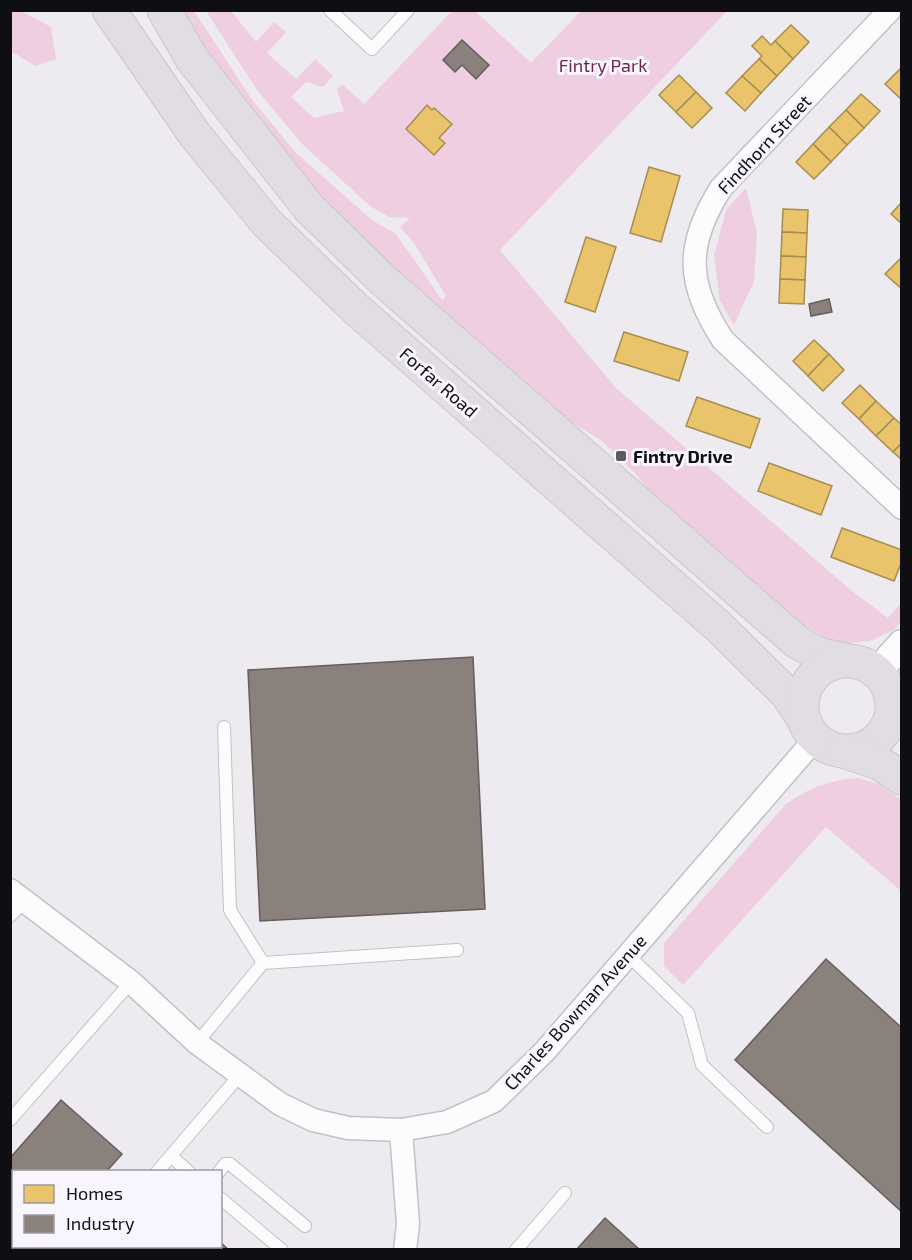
<svg xmlns="http://www.w3.org/2000/svg" width="912" height="1260" font-family="'Exo 2',sans-serif">
  <rect width="100%" height="100%" fill="#edeaf0"/>
  <g fill="#f0cee2">
    <path d="M 10,11 L 21,11 L 51,27 L 56,59 L 35,66 L 11,51 Z"/>
    <path d="M 179,11 L 194,11 L 251,98 L 295,152 L 372,220 L 396,234 L 442,300 L 446,296 L 414,243 L 400,227 L 410,218 L 389,217 L 370,206 L 302,144 L 257,90 L 206,11 L 231,11 L 256,42 L 274,22 L 286,32 L 267,53 L 296,79 L 315,59 L 333,76 L 323,87 L 306,82 L 291,97 L 314,118 L 344,111 L 337,90 L 342,84 L 364,104 L 452,11 L 475,11 L 531,63 L 581,11 L 727,11 L 500,250 L 616,388 L 852,591 L 888,618 L 901,603 L 901,622 L 894,630 L 870,641 L 838,644 L 773,609 L 668,514 L 634,472 L 602,441 L 542,404 L 347,228 L 283,159 L 198,45 Z"/>
    <path d="M 746,188 L 757,233 L 754,281 L 734,325 L 720,301 L 714,256 L 726,210 Z"/>
    <path d="M 858,778 L 878,784 L 901,799 L 901,891 L 826,827 L 683,985 L 664,966 L 664,943 L 785,805 C 809,788 828,780 858,778 Z"/>
  </g>
  <g fill="#e9c46a" stroke="#a88d50" stroke-width="1.5">
    <path d="M 791,25 L 809,42 L 793,59 L 775,41 Z"/>
    <path d="M 762,36 L 771,45 L 775,41 L 793,59 L 777,76 L 759,59 L 762,56 L 752,46 Z"/>
    <path d="M 759,59 L 777,76 L 761,93 L 742,76 Z"/>
    <path d="M 902,67 L 902,100 L 885,84 Z"/>
    <path d="M 679,75 L 696,92 L 676,112 L 659,95 Z"/>
    <path d="M 742,76 L 761,93 L 745,111 L 726,93 Z"/>
    <path d="M 696,92 L 712,108 L 692,128 L 676,112 Z"/>
    <path d="M 861,94 L 880,111 L 864,128 L 846,110 Z"/>
    <path d="M 427,105 L 432,110 L 434,108 L 452,124 L 439,138 L 445,143 L 434,155 L 406,129 Z"/>
    <path d="M 846,110 L 864,128 L 847,145 L 829,127 Z"/>
    <path d="M 829,127 L 847,145 L 831,162 L 813,144 Z"/>
    <path d="M 813,144 L 831,162 L 814,179 L 796,162 Z"/>
    <path d="M 649,167 L 680,176 L 661,242 L 630,233 Z"/>
    <path d="M 902,202 L 902,224 L 891,214 Z"/>
    <path d="M 783,209 L 808,210 L 807,233 L 782,232 Z"/>
    <path d="M 782,232 L 807,233 L 806,257 L 781,256 Z"/>
    <path d="M 586,237 L 616,247 L 595,312 L 565,302 Z"/>
    <path d="M 781,256 L 806,257 L 805,280 L 780,279 Z"/>
    <path d="M 902,257 L 902,289 L 885,274 Z"/>
    <path d="M 780,279 L 805,280 L 804,304 L 779,303 Z"/>
    <path d="M 624,332 L 688,352 L 679,381 L 614,361 Z"/>
    <path d="M 814,340 L 829,354 L 808,376 L 793,361 Z"/>
    <path d="M 829,354 L 844,370 L 823,391 L 808,376 Z"/>
    <path d="M 860,385 L 876,401 L 859,419 L 842,403 Z"/>
    <path d="M 697,397 L 760,419 L 750,448 L 686,426 Z"/>
    <path d="M 876,401 L 894,418 L 876,436 L 859,419 Z"/>
    <path d="M 894,418 L 902,425 L 902,443 L 893,452 L 876,436 Z"/>
    <path d="M 902,443 L 902,460 L 893,452 Z"/>
    <path d="M 769,463 L 832,486 L 821,515 L 758,491 Z"/>
    <path d="M 842,528 L 902,550 L 902,561 L 894,581 L 831,557 Z"/>
  </g>
  <g fill="#8a817c" stroke="#655e5c" stroke-width="1.5">
    <path d="M 462,40 L 489,65 L 476,79 L 462,65 L 455,72 L 443,60 Z"/>
    <path d="M 829,299 L 832,312 L 811,316 L 809,304 Z"/>
    <path d="M 473,657 L 485,909 L 260,921 L 248,670 Z"/>
    <path d="M 826,959 L 902,1028 L 902,1212 L 735,1060 Z"/>
    <path d="M 61,1100 L 122,1154 L 106,1172 L 14,1172 L 14,1246 L 41,1246 L 38,1250 L 10,1250 L 10,1158 Z"/>
    <path d="M 605,1218 L 640,1250 L 576,1250 Z"/>
    <path d="M 220,1242 L 229,1250 L 128,1250 L 131,1246 L 220,1246 Z"/>
  </g>
  <g fill="none" stroke-linecap="round" stroke-linejoin="round">
    <g stroke="#c3c1c5" stroke-width="14">
      <g id="service">
        <path d="M 330,10 L 372,49 L 408,10"/>
        <path d="M 10,916 L 25,901"/>
        <path d="M 628,955 L 688,1013 L 702,1065 L 767,1127"/>
        <path d="M 263,963 L 457,950"/>
        <path d="M 197,1043 L 263,963 L 230,910 L 224,727"/>
        <path d="M 10,1120 L 131,982"/>
        <path d="M 171,1156 L 189,1172"/>
        <path d="M 157,1172 L 239,1076"/>
        <path d="M 219,1172 L 225,1164 L 230,1164 L 305,1226"/>
        <path d="M 220,1198 L 282,1250"/>
        <path d="M 86,1250 L 89,1246"/>
        <path d="M 516,1250 L 565,1193"/>
      </g>
    </g>
    <g stroke="#c3c1c5" stroke-width="25">
      <g id="minor">
        <path d="M 890,10 L 721,188 C 685,245 686,284 723,340 L 902,508"/>
        <path d="M 10,890 L 131,982 L 197,1043 L 280,1104 L 313,1120 L 348,1128 L 401,1130 L 447,1122 L 494,1101 L 545,1051 L 816,738"/>
        <path d="M 401,1130 L 408,1224 L 405,1250"/>
      </g>
    </g>
    <g stroke="#c3c1c5" stroke-width="31">
      <path id="tertiary" d="M 877,672 L 902,644"/>
    </g>
    <g stroke="#c9c8ca" stroke-width="35">
      <g id="trunk">
        <path d="M 109,10 L 195,135 L 267,223 L 356,309 L 718,626 L 787,694 L 805,721"/>
        <path d="M 164,10 L 192,59 L 309,208 L 384,281 L 797,642 L 819,654 L 849,661"/>
        <circle cx="847" cy="706" r="45"/>
        <path d="M 843,751 L 879,763 L 902,778"/>
      </g>
    </g>
    <use href="#service" stroke="#fcfcfd" stroke-width="12"/>
    <use href="#minor" stroke="#fcfcfd" stroke-width="22"/>
    <use href="#tertiary" stroke="#fcfcfd" stroke-width="28"/>
    <use href="#trunk" stroke="#e2dce3" stroke-width="33"/>
  </g>
  <rect fill="#5d5b60" stroke="#f9f5ff" stroke-width="2" x="615" y="450" width="12" height="12" rx="3"/>
  <g text-anchor="middle" dominant-baseline="central" stroke-width="6" stroke-linejoin="round" paint-order="stroke">
    <g font-size="18" fill="#6f2553" stroke="#f9f5ff">
      <text x="603" y="65">Fintry Park</text>
    </g>
    <g font-size="18" fill="#0f0e12" stroke="#f9f5ff">
      <text transform="translate(764 144) rotate(-47)">Findhorn Street</text>
      <text transform="translate(439 382) rotate(41)">Forfar Road</text>
      <text transform="translate(575 1012) rotate(-48)">Charles Bowman Avenue</text>
    </g>
    <g font-size="18" font-weight="bold" fill="#0f0e12" stroke="#f9f5ff" text-anchor="start">
      <text x="633" y="456">Fintry Drive</text>
    </g>
  </g>
  <rect width="912" height="1260" fill="none" stroke="#0f0e12" stroke-width="24"/>
  <rect x="12" y="1170" width="210" height="78" fill="#f9f5ff" stroke="#9b99a0" stroke-width="1.5"/>
  <rect x="24" y="1185" width="30" height="18" fill="#e9c46a" stroke="#9b99a0" stroke-width="1.5"/>
  <text x="66" y="1200" font-size="18" fill="#0f0e12">Homes</text>
  <rect x="24" y="1215" width="30" height="18" fill="#8a817c" stroke="#9b99a0" stroke-width="1.5"/>
  <text x="66" y="1230" font-size="18" fill="#0f0e12">Industry</text>
</svg>
